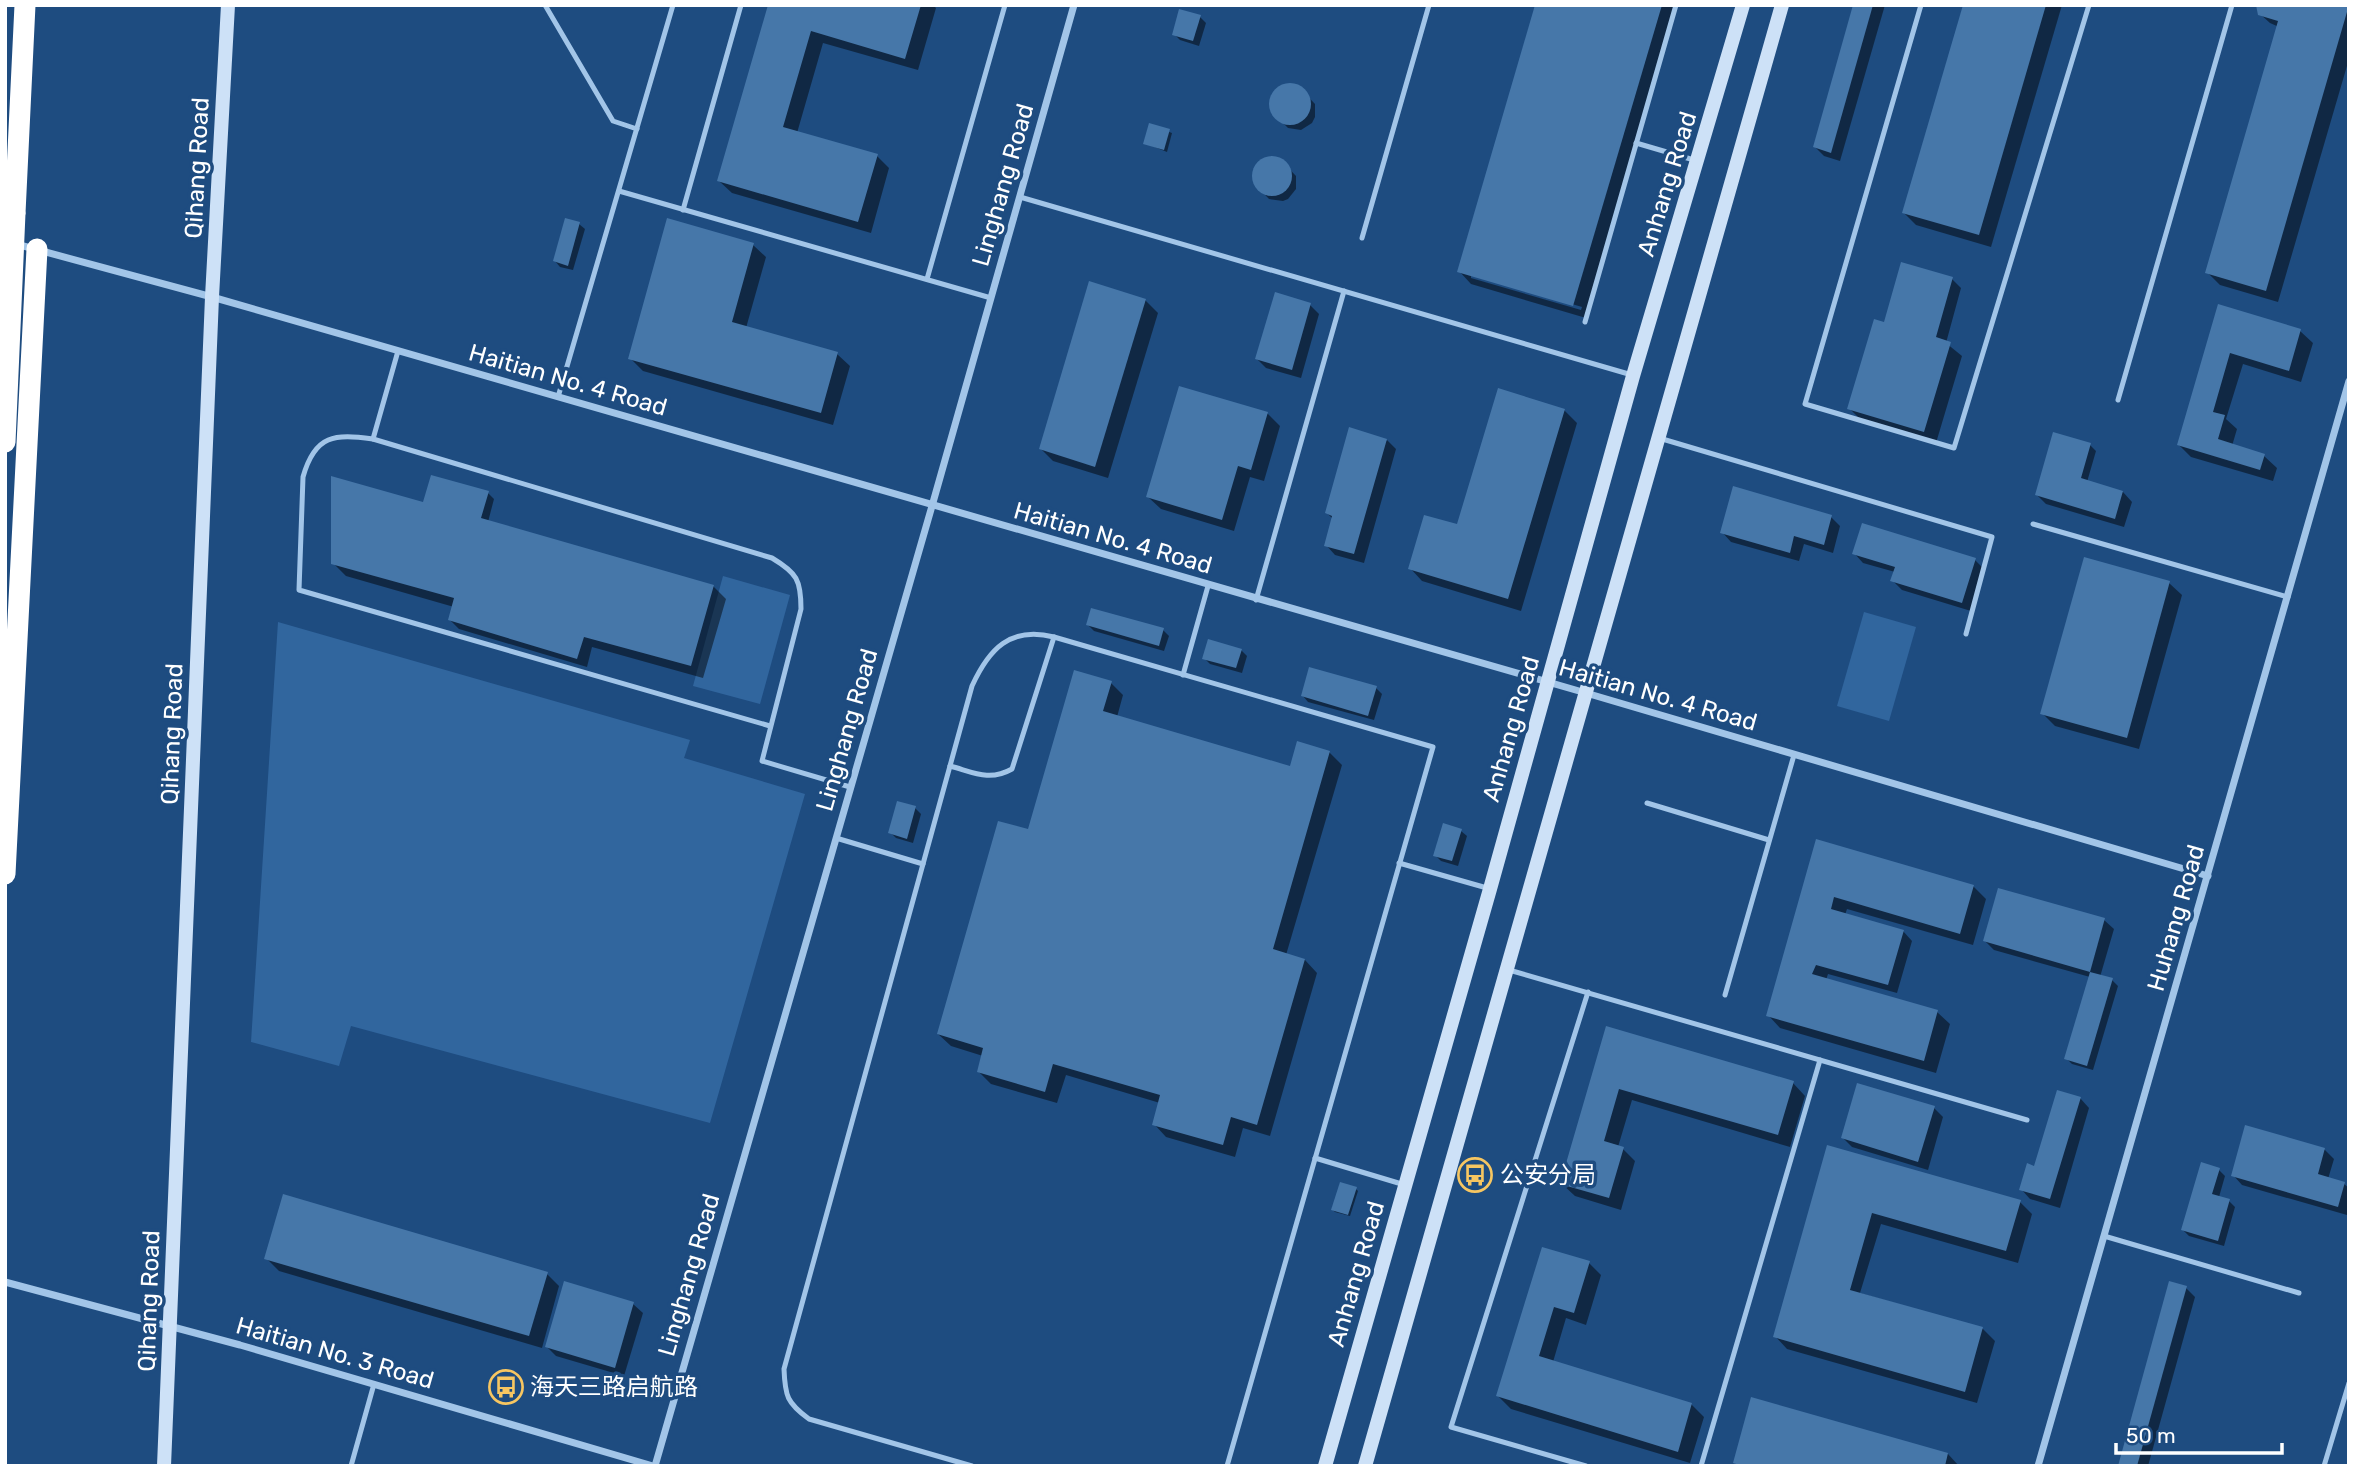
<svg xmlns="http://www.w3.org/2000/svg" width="2354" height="1471" font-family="Rubik,'Noto Sans SC',sans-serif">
  <rect width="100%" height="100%" fill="#1e4c80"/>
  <g fill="#31669e">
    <path d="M 723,576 L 790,595 L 760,704 L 693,686 Z"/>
    <path d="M 1864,612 L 1916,627 L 1889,721 L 1837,706 Z"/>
    <path d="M 278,622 L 690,740 L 684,758 L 805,794 L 710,1123 L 351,1026 L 339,1066 L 251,1042 Z"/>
  </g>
  <g fill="#0007" fill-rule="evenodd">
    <path d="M 770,5 L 933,5 L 936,8 L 918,70 L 823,43 L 797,133 L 877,156 L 889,168 L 871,233 L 732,193 L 719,181 Z"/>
    <path d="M 1537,5 L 1677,5 L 1586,318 L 1471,284 L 1459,271 ZM 1471,274 L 1582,307 L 1581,310 L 1471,278 Z"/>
    <path d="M 1855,5 L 1885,5 L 1840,161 L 1824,156 L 1815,147 Z"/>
    <path d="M 1964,5 L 2062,5 L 1991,247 L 1916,225 L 1904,213 Z"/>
    <path d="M 2349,5 L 2349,59 L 2278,302 L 2220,285 L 2207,272 L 2279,27 L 2270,23 L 2260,14 Z"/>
    <path d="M 1200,17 L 1206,23 L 1199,46 L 1180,40 L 1174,34 Z"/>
    <path d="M 1293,85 L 1299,87 L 1315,104 L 1315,117 L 1312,123 L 1301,130 L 1288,128 L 1274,114 L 1272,108 L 1273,95 L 1283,86 Z"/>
    <path d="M 1150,125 L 1172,133 L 1167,152 L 1145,143 Z"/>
    <path d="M 1274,157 L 1280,159 L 1296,176 L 1296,189 L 1288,199 L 1283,201 L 1269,199 L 1256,185 L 1253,180 L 1255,167 L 1265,158 Z"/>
    <path d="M 579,224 L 585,229 L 573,270 L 560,267 L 555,261 Z"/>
    <path d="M 753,245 L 766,257 L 746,328 L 837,354 L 850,366 L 833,425 L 643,371 L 630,358 Z"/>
    <path d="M 1952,279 L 1961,288 L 1946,343 L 1962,356 L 1936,443 L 1862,421 L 1849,408 L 1885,324 Z"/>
    <path d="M 1145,300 L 1158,313 L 1108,478 L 1053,461 L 1041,449 Z"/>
    <path d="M 1310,305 L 1319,314 L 1301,378 L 1266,368 L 1257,359 Z"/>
    <path d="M 2219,306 L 2300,331 L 2313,343 L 2301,382 L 2243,364 L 2226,419 L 2237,429 L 2232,446 L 2264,456 L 2277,468 L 2273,481 L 2191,457 L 2179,445 Z"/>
    <path d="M 1181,388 L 1268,414 L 1280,426 L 1264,481 L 1250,477 L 1234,531 L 1161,509 L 1148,497 Z"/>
    <path d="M 1564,410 L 1577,423 L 1521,611 L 1422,581 L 1410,568 L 1458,527 Z"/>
    <path d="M 1387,440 L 1396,449 L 1364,563 L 1335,555 L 1326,545 L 1333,519 L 1327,513 Z"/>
    <path d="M 2090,445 L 2096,451 L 2087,482 L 2123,492 L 2132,502 L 2124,527 L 2046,504 L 2037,495 Z"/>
    <path d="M 488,493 L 494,499 L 488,522 L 713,586 L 726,599 L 703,678 L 592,647 L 587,667 L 459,629 L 450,620 L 454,607 L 346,576 L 333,563 L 425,504 Z"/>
    <path d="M 1831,517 L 1840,526 L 1833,553 L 1804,544 L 1799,561 L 1731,542 L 1722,532 Z"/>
    <path d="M 1854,553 L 1975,560 L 1984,569 L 1971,611 L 1902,590 L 1892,580 L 1895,572 L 1863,563 Z"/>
    <path d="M 2169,583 L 2182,595 L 2139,749 L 2055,726 L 2042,713 Z"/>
    <path d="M 1088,625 L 1163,630 L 1169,636 L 1164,651 L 1094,631 Z"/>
    <path d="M 1241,650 L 1247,656 L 1242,673 L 1210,664 L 1204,658 Z"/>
    <path d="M 1111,683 L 1123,695 L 1117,717 L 1291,768 L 1329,752 L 1342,765 L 1286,955 L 1305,960 L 1317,973 L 1270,1136 L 1243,1128 L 1235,1157 L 1166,1137 L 1154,1124 L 1160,1103 L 1066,1075 L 1057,1103 L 991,1084 L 978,1071 L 983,1056 L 951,1046 L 938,1034 L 1029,831 Z"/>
    <path d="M 1376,688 L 1382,694 L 1374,720 L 1308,702 L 1303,696 Z"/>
    <path d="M 915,808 L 921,814 L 913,843 L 896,838 L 890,832 Z"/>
    <path d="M 1461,831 L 1467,836 L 1458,866 L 1441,861 L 1435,855 Z"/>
    <path d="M 1817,841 L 1973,886 L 1986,899 L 1973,945 L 1847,909 L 1845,915 L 1903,931 L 1912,941 L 1897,993 L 1828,974 L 1826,980 L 1937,1012 L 1950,1024 L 1936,1073 L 1780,1028 L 1768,1015 Z"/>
    <path d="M 2104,920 L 2114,929 L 2100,977 L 2112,980 L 2118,986 L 2093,1070 L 2072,1064 L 2066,1058 L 2090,977 L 1994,950 L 1985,941 Z"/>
    <path d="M 1608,1028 L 1793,1083 L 1805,1096 L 1790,1147 L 1632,1100 L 1618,1147 L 1623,1149 L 1635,1161 L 1621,1210 L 1575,1196 L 1562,1184 Z"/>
    <path d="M 2080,1098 L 2089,1108 L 2060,1208 L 2030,1199 L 2021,1189 Z"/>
    <path d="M 1934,1108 L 1943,1117 L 1928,1170 L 1852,1147 L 1843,1138 Z"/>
    <path d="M 2246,1128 L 2325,1150 L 2334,1159 L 2328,1179 L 2344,1184 L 2349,1188 L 2347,1215 L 2242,1185 L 2233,1175 Z"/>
    <path d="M 1828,1147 L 2020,1202 L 2032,1214 L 2018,1263 L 1881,1224 L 1860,1293 L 1983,1329 L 1995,1341 L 1977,1403 L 1787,1349 L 1775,1336 Z"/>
    <path d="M 2219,1170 L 2225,1176 L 2219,1197 L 2229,1201 L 2235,1207 L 2224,1246 L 2189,1236 L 2183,1230 Z"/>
    <path d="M 1356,1189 L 1358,1191 L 1350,1216 L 1335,1212 L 1333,1210 Z"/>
    <path d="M 1543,1249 L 1589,1263 L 1601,1275 L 1586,1325 L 1566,1318 L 1553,1362 L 1691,1404 L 1704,1417 L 1690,1463 L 1511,1409 L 1498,1396 Z"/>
    <path d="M 266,1258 L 547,1274 L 559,1286 L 542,1348 L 279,1271 Z"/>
    <path d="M 2186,1288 L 2195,1297 L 2148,1466 L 2120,1466 Z"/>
    <path d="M 633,1304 L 643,1313 L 624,1376 L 556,1356 L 547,1347 Z"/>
    <path d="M 1948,1454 L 1959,1466 L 1738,1466 L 1735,1463 Z"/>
  </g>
  <g fill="#4677a9">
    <path d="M 768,5 L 921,5 L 905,59 L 811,31 L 783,127 L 878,154 L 858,222 L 717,181 Z"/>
    <path d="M 1535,5 L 1662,5 L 1573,306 L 1457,272 Z"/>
    <path d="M 1853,5 L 1873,5 L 1831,153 L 1813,147 Z"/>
    <path d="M 1963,5 L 2046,5 L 1979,235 L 1902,213 Z"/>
    <path d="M 2256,5 L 2349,5 L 2266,291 L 2205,273 L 2278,21 L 2258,15 Z"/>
    <path d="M 1179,9 L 1201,15 L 1193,41 L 1172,35 Z"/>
    <circle cx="1290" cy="104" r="21"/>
    <path d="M 1149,123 L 1170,129 L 1164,150 L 1143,144 Z"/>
    <circle cx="1272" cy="176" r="20"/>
    <path d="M 565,218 L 580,222 L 568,266 L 553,261 Z"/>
    <path d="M 667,218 L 754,243 L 732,322 L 838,352 L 821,413 L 628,359 Z"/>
    <path d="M 1901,262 L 1953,277 L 1936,337 L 1951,342 L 1924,432 L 1847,409 L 1874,319 L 1884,322 Z"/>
    <path d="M 1089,281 L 1146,299 L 1095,467 L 1039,449 Z"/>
    <path d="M 1275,292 L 1311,303 L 1292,370 L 1255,359 Z"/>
    <path d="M 2218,304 L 2301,329 L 2289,371 L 2230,353 L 2213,412 L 2225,415 L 2218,439 L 2265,454 L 2260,470 L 2177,445 Z"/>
    <path d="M 1179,386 L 1268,412 L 1251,470 L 1238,466 L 1222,520 L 1146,497 Z"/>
    <path d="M 1498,388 L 1565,409 L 1508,599 L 1408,569 L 1424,515 L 1457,524 Z"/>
    <path d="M 1349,427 L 1387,439 L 1354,554 L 1324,546 L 1332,516 L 1325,513 Z"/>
    <path d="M 2053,432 L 2091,443 L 2081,478 L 2123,491 L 2115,519 L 2035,495 Z"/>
    <path d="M 431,475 L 489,491 L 481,518 L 714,585 L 691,666 L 584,637 L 577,659 L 448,620 L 454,598 L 331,564 L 331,476 L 423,502 Z"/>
    <path d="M 1733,486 L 1832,515 L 1824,545 L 1794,536 L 1790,553 L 1720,533 Z"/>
    <path d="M 1862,523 L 1976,558 L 1962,603 L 1890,581 L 1895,567 L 1852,554 Z"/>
    <path d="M 2084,557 L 2170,581 L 2127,738 L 2040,714 Z"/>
    <path d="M 1091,608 L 1164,628 L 1159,646 L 1086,625 Z"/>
    <path d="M 1208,639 L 1242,649 L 1236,668 L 1202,659 Z"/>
    <path d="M 1309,667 L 1377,686 L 1368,716 L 1301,696 Z"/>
    <path d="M 1074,670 L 1112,681 L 1103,711 L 1290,766 L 1297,741 L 1330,751 L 1273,949 L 1305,959 L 1257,1125 L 1231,1117 L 1223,1145 L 1152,1125 L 1160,1095 L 1053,1064 L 1045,1092 L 977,1072 L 983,1048 L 937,1034 L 998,821 L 1028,829 Z"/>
    <path d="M 897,801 L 916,806 L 907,839 L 888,833 Z"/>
    <path d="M 1443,823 L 1462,829 L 1452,861 L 1433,856 Z"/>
    <path d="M 1816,839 L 1974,885 L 1960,934 L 1834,897 L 1831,909 L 1904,930 L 1888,985 L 1816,965 L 1812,974 L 1938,1010 L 1924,1061 L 1766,1016 Z"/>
    <path d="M 1998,888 L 2105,918 L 2090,972 L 1983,941 Z"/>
    <path d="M 2090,972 L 2113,978 L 2087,1066 L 2064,1059 Z"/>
    <path d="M 1606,1026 L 1794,1081 L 1778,1135 L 1619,1089 L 1604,1141 L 1624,1147 L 1609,1198 L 1560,1184 Z"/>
    <path d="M 1857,1083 L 1935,1106 L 1918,1162 L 1841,1138 Z"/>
    <path d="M 2057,1090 L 2081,1097 L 2050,1199 L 2019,1190 L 2027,1163 L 2034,1166 Z"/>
    <path d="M 2245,1125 L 2325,1148 L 2318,1174 L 2345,1182 L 2338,1207 L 2231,1176 Z"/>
    <path d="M 1827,1145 L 2021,1200 L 2006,1251 L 1872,1213 L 1850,1290 L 1983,1327 L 1965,1392 L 1773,1337 Z"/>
    <path d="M 2201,1162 L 2220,1168 L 2212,1194 L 2230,1199 L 2218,1241 L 2181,1230 Z"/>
    <path d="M 1340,1182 L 1357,1187 L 1348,1215 L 1331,1210 Z"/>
    <path d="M 283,1194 L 548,1272 L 529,1336 L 264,1259 Z"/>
    <path d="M 1542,1247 L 1590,1261 L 1574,1313 L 1554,1307 L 1539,1356 L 1692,1403 L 1678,1452 L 1496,1396 Z"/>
    <path d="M 564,1281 L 634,1302 L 615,1368 L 545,1347 Z"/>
    <path d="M 2169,1281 L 2187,1286 L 2137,1466 L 2118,1466 Z"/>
    <path d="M 1751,1397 L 1948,1453 L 1945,1466 L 1742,1466 L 1733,1463 Z"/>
  </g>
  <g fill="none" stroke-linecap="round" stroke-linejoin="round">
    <g stroke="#a2c5e8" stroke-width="5">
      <path d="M 545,5 L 613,121 L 637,129"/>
      <path d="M 1921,5 L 1805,404 L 1954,448 L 2089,5"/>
      <path d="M 1636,143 L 1694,160"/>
      <path d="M 619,191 L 991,298"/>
      <path d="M 1020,197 L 1632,375"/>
      <path d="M 683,210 L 741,5"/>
      <path d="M 1362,238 L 1429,5"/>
      <path d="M 927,279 L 1005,5"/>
      <path d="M 1585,322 L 1676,5"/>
      <path d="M 398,351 L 373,439 L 772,558 C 797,573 801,580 801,609 L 762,761 L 850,787"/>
      <path d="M 558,397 L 673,5"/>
      <path d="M 2118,400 L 2232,5"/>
      <path d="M 1659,438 L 1992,537 L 1966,634"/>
      <path d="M 373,439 C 335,434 315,434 303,477 L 299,590 L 770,726"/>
      <path d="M 2033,524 L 2288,597"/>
      <path d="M 1256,600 L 1344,291"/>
      <path d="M 1183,675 L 1208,586"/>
      <path d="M 950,766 C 973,772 989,782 1012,769 L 1054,637"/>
      <path d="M 1647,803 L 1769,840"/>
      <path d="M 836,838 L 923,864"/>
      <path d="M 1399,863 L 1487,888"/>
      <path d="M 1509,970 L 2027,1120"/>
      <path d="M 1725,995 L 1794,755"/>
      <path d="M 1315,1158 L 1405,1185"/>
      <path d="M 2104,1236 L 2299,1293"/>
      <path d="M 351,1466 L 374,1384"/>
      <path d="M 972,1466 L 809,1419 C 787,1403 785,1396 784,1369 L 972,686 C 989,649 1010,626 1054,637 L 1433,747 L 1227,1466"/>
      <path d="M 1586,1466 L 1451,1427 L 1588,992"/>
      <path d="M 1701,1466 L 1820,1060"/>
      <path d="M 2324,1466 L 2349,1383"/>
    </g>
    <g stroke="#a2c5e8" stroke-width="7">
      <path d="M 16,244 L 212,297 L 1586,693 L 2208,876"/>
      <path d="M 5,1282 L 240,1345 L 653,1466"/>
      <path d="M 655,1466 L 932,506 L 1074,5"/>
      <path d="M 2038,1466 L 2349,381"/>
    </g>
    <g stroke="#cde1f7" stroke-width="14">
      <path d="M 164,1466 L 212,297 L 228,5"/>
      <path d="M 1325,1466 L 1490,889 L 1633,376 L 1743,5"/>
      <path d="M 1365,1466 L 1782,5"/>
    </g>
    <g stroke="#fff" stroke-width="21">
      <path d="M 15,213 L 25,5"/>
      <path d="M 5,874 L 37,249"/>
    </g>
    <path stroke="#fff" stroke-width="21" d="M 5,442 L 15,213"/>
  </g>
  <defs>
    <g id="bus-ring" transform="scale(1.75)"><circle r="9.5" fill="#1e4c80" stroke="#f7c661" stroke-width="1.5"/><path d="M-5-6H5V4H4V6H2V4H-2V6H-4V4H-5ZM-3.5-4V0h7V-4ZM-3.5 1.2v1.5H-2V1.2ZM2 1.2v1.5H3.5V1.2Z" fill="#f7c661"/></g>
  </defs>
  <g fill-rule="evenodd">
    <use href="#bus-ring" x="1475" y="1175"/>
    <use href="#bus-ring" x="506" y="1387"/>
  </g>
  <g text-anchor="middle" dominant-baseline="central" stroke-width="7" stroke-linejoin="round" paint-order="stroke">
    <g font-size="24" fill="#fff" stroke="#1e4c80">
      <text transform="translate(197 168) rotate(-87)">Qihang Road</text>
      <text transform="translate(1667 184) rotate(-73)">Anhang Road</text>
      <text transform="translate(1003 185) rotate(-74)">Linghang Road</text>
      <text transform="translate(568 380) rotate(16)">Haitian No. 4 Road</text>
      <text transform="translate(1113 538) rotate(16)">Haitian No. 4 Road</text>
      <text transform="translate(1658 695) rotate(16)">Haitian No. 4 Road</text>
      <text transform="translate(1511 729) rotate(-74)">Anhang Road</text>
      <text transform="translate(847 730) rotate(-74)">Linghang Road</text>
      <text transform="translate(172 734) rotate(-88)">Qihang Road</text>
      <text transform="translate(2176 918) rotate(-74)">Huhang Road</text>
      <text transform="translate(1356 1274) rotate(-74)">Anhang Road</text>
      <text transform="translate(689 1275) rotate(-74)">Linghang Road</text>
      <text transform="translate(149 1301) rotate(-88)">Qihang Road</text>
      <text transform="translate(335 1353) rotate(16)">Haitian No. 3 Road</text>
    </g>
    <g font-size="24" fill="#fff" stroke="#1e4c80" text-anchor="start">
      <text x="1500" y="1175">公安分局</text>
      <text x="530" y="1387">海天三路启航路</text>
    </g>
  </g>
  <rect width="2354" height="1471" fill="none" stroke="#ffffff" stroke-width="14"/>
  <path d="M2116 1443v10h166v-10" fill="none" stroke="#ffffff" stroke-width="3.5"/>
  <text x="2126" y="1443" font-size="21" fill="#ffffff" stroke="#1e4c80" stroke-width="5" paint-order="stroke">50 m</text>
</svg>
